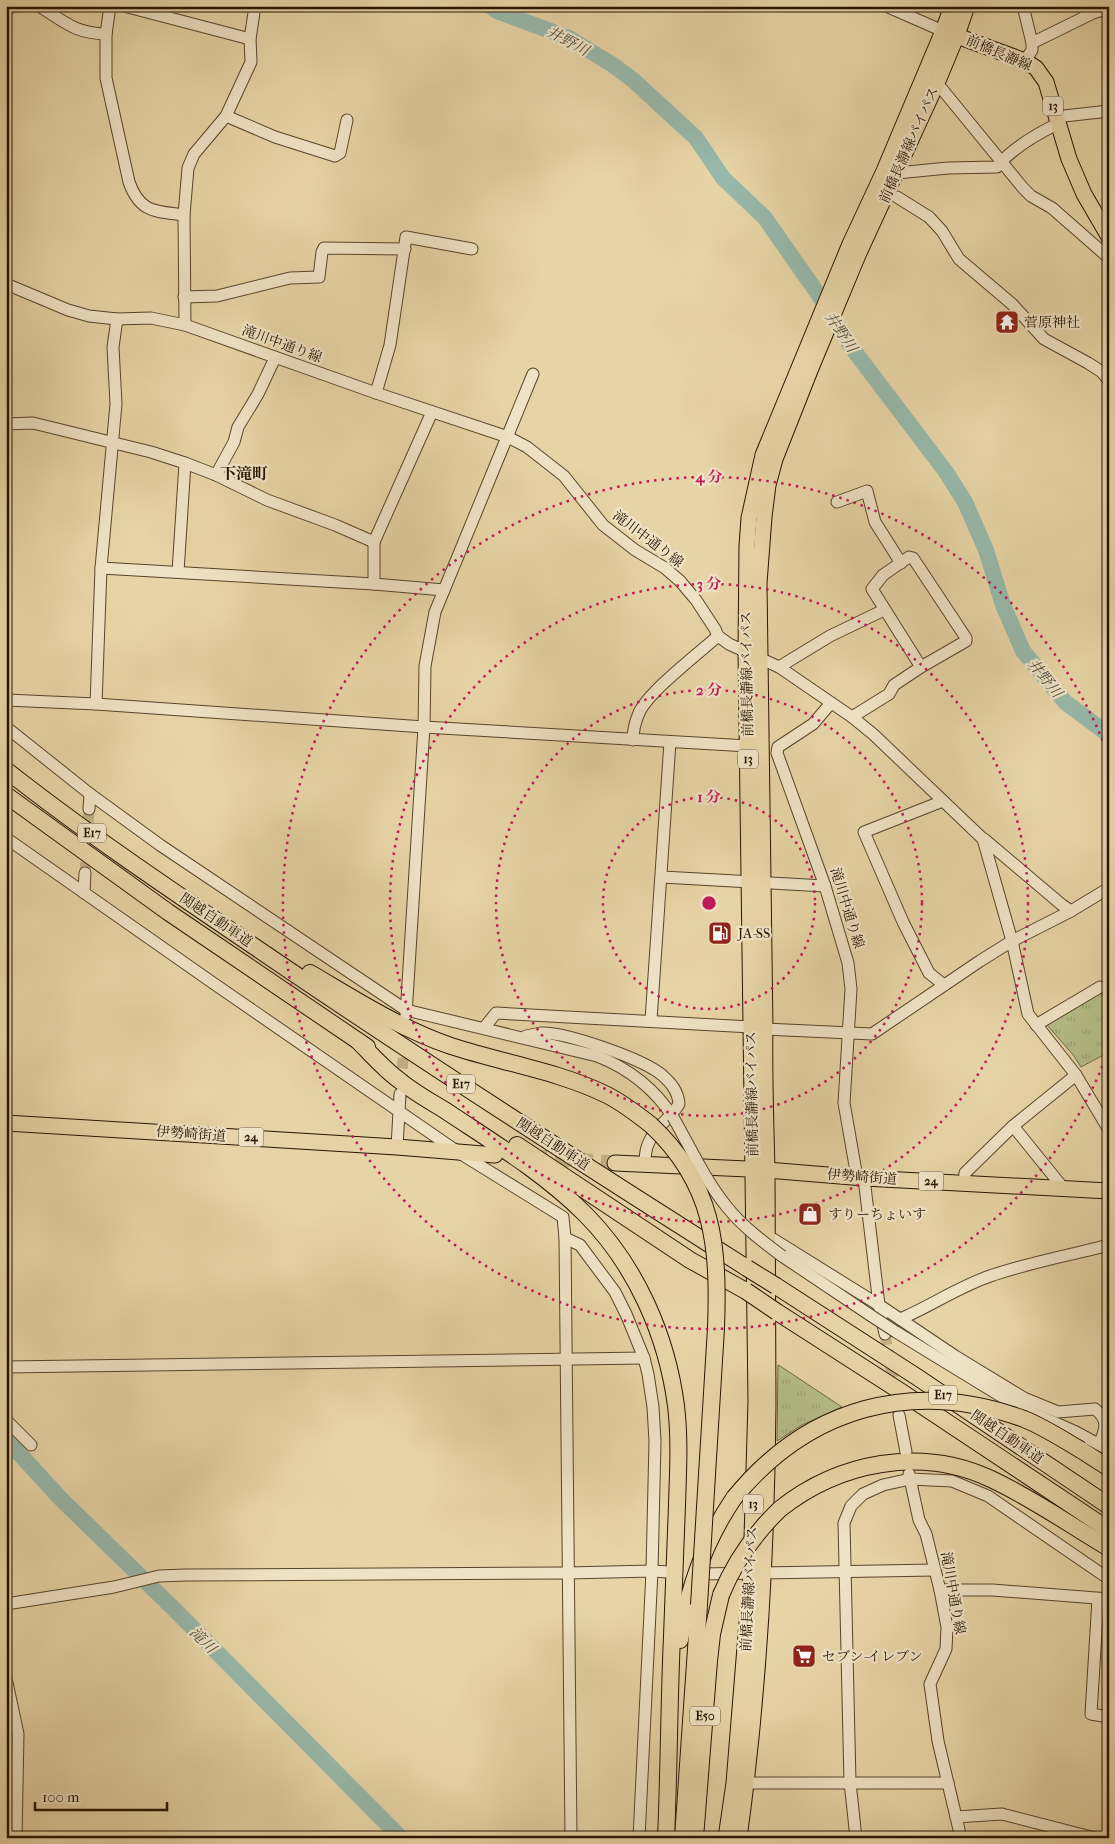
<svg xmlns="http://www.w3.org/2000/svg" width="1115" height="1844" font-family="'IM FELL French Canon','Noto Serif JP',serif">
  <defs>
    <pattern id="grass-tufts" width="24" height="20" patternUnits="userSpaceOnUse" patternTransform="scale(1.25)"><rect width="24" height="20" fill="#b5bd87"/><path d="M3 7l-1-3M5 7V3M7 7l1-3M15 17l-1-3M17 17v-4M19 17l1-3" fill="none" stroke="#9ca273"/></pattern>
  </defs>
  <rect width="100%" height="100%" fill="#e7d4a6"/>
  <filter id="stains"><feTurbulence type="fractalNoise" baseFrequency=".004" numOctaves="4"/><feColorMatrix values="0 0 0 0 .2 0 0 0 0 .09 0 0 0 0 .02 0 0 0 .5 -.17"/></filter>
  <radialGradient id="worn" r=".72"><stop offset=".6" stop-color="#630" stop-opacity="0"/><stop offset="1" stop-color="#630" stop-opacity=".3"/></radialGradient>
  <g fill="url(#grass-tufts)" stroke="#6e6844">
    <path d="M 1101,992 L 1109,1008 L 1109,1052 L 1081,1067 L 1074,1056 L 1047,1025 Z"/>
    <path d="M 778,1365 L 780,1366 L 842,1407 L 802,1425 L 777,1441 Z"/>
  </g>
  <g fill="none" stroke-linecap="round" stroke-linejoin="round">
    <g stroke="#97b8aa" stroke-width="16">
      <path d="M 490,6 L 497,11 L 569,38 L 613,65 L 633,80 L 696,138 L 723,178 L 765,218 L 818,294 L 852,348 L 946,472 L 965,502 L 986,550 L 1003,605 L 1023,651 L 1065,702 L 1109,735"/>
      <path d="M 6,1439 L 60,1498 L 176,1611 L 401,1838"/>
    </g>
    <g stroke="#c1ae85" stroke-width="11" stroke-dasharray="11 5.5" stroke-linecap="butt">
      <path d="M 85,873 L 89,809"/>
      <path d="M 401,1085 L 406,1021"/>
      <path d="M 885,1334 L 895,1391"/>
    </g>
    <path stroke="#c1ae85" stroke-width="15" stroke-dasharray="15 8" stroke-linecap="butt" d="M 532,1157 L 615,1163"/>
    <g stroke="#57442a" stroke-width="13">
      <g id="minor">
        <path d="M 39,6 C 65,22 74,33 106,34"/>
        <path d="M 110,6 L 106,34 L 106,78 L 129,182 C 140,213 155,211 184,215"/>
        <path d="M 124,6 L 250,39"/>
        <path d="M 886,6 L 943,31"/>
        <path d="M 1023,6 L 1032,43 L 1032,50 L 1025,61"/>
        <path d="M 6,9 L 15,6"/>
        <path d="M 1032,43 L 1093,13 L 1109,8"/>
        <path d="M 937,83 L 1023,188 L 1031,196 L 1052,208 L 1109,258"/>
        <path d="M 226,116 L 275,137 L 335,156 L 340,153 L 347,120"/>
        <path d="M 1055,117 L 1109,111"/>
        <path d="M 897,173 L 948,168 L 997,167 C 1010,150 1037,134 1057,124"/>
        <path d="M 897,197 L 929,217 L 942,231 L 959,259 L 1012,304 L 1044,339 L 1088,363 L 1102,372 L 1109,381"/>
        <path d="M 6,284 L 68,310 L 89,316 L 117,319 L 151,318 L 185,325 L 376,393 L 508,437 L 527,447 L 564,476 L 603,525 L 635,550 L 665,568 L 680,581 L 696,600 L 715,629 L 718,636 L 729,644 L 779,667 L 852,717 L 873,734 L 983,839 L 1012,941 L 1028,1014 L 1076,1075 L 1109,1130"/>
        <path d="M 184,297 L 217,296 L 290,278 L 319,277 L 322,252 L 324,248 L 405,249"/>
        <path d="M 185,325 L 184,215 L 188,168 L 194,154 L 226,116 L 251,62 L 250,39 L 255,6"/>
        <path d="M 376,393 L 390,345 L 406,237 L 472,249"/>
        <path d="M 6,424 L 33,423 L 151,452 L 185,463 L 216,475 L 267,500 L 335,525 L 374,542"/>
        <path d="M 216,475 L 234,442 L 238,427 L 258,394 L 275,358"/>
        <path d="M 837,502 L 867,491 L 875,522 L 901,563"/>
        <path d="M 101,568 L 374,584 L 444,590"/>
        <path d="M 178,572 L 185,463"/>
        <path d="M 374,584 L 374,542 L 432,412"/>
        <path d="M 779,667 L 830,636 L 884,610"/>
        <path d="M 6,700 L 96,704 L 424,727 L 748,746"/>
        <path d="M 831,703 L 813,724 L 778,747 L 777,753 L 825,886 L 848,963 L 851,989 L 844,1103 L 857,1177"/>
        <path d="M 96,704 L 101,568 L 116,404 L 113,347 L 117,319"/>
        <path d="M 852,717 L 889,694 L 894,685 L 921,667 L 966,641 L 966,638 L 913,558 L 909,557 L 883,575 L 872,589 L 921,667"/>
        <path d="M 6,727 L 90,794 L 160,845 L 406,1010 L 597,1056 C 630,1069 654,1088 673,1117"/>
        <path d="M 633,740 C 633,731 635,722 639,713 C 648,692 699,653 718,636"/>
        <path d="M 943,801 L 864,832 L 903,922 L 929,973 L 944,985"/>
        <path d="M 89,809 L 90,794"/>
        <path d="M 6,838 L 213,983 L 458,1152 L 563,1217 L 565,1238 L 571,1838"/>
        <path d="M 984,839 L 1062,905 L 1071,911"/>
        <path d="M 662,877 L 825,886"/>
        <path d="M 84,893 L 85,873"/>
        <path d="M 406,1015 L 424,727 L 425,666 L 435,612 L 533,374"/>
        <path d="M 651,1020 L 670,742"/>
        <path d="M 1036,1025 L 1100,987"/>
        <path d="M 484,1028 L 496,1013 L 751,1027"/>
        <path d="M 765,1029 L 872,1034 L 980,961 L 1012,941 L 1071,911 L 1109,888"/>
        <path d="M 526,1036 C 531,1035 536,1034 541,1033 C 566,1032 643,1059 662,1075 C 671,1083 678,1091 679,1104 L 675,1110"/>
        <path d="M 662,1124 L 668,1118"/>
        <path d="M 1013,1126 L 1064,1189"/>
        <path d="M 397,1147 L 400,1094"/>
        <path d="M 645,1164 C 645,1151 647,1143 655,1132"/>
        <path d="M 864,1178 L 879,1305 L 885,1334"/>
        <path d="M 964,1183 L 965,1173 L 1013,1126 L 1076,1075"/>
        <path d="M 565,1238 L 580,1245 L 615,1292 L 626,1314 L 644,1358 L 648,1374 L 653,1407 L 655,1441 L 652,1571 L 639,1838"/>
        <path d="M 773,1239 L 879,1305 L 955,1356 L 1024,1398 L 1058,1412 L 1095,1409 C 1109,1420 1106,1429 1099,1444"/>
        <path d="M 782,1256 L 870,1315"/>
        <path d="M 900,1319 C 931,1306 958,1287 990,1276 C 1027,1263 1071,1255 1109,1245"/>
        <path d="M 896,1332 L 1017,1406 L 1076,1432 L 1109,1450"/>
        <path d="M 6,1367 L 644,1358"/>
        <path d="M 899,1415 L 906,1452"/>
        <path d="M 6,1420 L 31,1445"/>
        <path d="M 909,1474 L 919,1520 L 926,1534 L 940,1590 L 947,1627 L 946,1649 L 930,1684 L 938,1741 L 961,1838"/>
        <path d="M 699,1574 L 935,1570"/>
        <path d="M 940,1590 L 992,1590 L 1109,1599"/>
        <path d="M 1098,1599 L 1091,1714 L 1109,1717"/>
        <path d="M 6,1604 L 114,1587 L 159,1576 L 186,1575 L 568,1573 L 652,1571 L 668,1572"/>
        <path d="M 6,1678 L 18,1734 L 16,1838"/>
        <path d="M 746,1783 L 948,1783"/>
        <path d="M 956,1817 L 1002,1814 L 1095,1838"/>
        <path d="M 856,1838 L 850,1782 L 844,1523 L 851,1506 L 863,1494 L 883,1485 L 910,1479 L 952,1481 L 988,1496 L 1109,1579"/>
      </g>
    </g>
    <g stroke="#271400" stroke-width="17">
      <g id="major">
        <path d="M 949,33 L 1025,61 L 1036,68 L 1046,82 L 1069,159 L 1084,194 L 1109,237"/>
        <path d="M 6,1123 L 397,1147 L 495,1155"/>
        <path d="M 615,1163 L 767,1170 L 864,1178 L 1109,1191"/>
        <path d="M 726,1838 L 734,1783 L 751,1573 L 756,1401 L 746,651 L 747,546 L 749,518 L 763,455 L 850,244 L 884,171 L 943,31 L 952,6"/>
        <path d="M 739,1838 C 759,1694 767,1549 768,1403 C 768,1326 768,1249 767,1171 C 766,1124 764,1076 765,1029 L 759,583 L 764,517 L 768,485 L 775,459 L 811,368 L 858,255 L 937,83 L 957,35 L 967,6"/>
      </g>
    </g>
    <g stroke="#271400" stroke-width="18">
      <g id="highway">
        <path d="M 6,770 C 86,833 171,890 255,947 C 416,1057 581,1163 747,1268"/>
        <path d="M 6,795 L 168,912 L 367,1047"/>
        <path d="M 310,973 C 356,1000 401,1029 451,1046 C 503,1063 558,1071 607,1095 C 623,1103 637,1114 651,1125"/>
        <path d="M 358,1041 C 371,1054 384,1069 399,1080 C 413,1092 430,1101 446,1111 C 494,1143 544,1173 585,1214 C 636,1265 667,1336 676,1406 C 680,1439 678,1472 677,1505 C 675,1548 674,1592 672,1636 C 669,1703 669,1770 666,1838"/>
        <path d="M 517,1145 L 690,1260 L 746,1291"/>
        <path d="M 776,1286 L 917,1377 L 1109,1506"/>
        <path d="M 777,1312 L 903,1393 L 1109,1530"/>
        <path d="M 1081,1450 L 1109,1468"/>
        <path d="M 780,1509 C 839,1462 921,1446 991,1479 C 1032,1498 1070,1525 1109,1548"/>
        <path d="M 680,1640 C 688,1588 704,1542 734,1498"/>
        <path d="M 683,1838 L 699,1605"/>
        <path d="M 695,1838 L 709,1661 L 712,1634 L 721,1595"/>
      </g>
    </g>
    <use href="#minor" stroke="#efe3c5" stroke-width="11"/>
    <use href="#major" stroke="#e7d4a6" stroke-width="15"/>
    <use href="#highway" stroke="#e7d4a6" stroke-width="16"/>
    <g stroke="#57442a" stroke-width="13" stroke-linecap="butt">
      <g id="minor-bridge">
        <path d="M 673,1117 C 690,1147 705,1180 727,1207 C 742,1226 762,1241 782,1256"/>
        <path d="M 870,1315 L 896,1332"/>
      </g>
    </g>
    <g stroke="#271400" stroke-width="18" stroke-linecap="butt">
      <g id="highway-bridge">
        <path d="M 651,1125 C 714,1184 719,1246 716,1328 L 699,1605"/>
        <path d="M 747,1268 L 776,1286"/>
        <path d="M 746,1291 L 777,1312"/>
        <path d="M 734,1498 C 808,1407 913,1378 1024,1419 C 1044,1427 1062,1439 1081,1450"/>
        <path d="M 721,1595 C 735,1561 754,1534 780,1509"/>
      </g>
    </g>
    <use href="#minor-bridge" stroke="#efe3c5" stroke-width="11"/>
    <use href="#highway-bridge" stroke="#e7d4a6" stroke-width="16"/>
  </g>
  <g fill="none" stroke="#c2185b" stroke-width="2.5" stroke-dasharray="2.5 5">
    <circle cx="709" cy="903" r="106"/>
    <circle cx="709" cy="903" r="213"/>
    <circle cx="709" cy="903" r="319"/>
    <path d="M1108 1052A426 426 0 1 1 1108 754"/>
  </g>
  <defs>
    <g id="temple-square" transform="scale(1.25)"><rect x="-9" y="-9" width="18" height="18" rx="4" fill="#8f2418" stroke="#efe3c5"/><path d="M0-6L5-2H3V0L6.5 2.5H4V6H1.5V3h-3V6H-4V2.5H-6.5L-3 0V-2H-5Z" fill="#fff"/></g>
    <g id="fuel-square" transform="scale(1.25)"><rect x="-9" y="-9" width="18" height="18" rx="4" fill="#8f2418" stroke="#efe3c5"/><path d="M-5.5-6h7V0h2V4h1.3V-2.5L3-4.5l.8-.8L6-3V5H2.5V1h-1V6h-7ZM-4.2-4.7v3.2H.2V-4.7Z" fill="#fff"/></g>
    <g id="shop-square" transform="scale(1.25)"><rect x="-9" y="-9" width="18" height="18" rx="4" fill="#8f2418" stroke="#efe3c5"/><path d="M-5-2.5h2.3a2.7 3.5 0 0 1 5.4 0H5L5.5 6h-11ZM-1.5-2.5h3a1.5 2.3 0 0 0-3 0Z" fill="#fff"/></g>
    <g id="supermarket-square" transform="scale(1.25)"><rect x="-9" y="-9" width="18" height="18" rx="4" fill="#8f2418" stroke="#efe3c5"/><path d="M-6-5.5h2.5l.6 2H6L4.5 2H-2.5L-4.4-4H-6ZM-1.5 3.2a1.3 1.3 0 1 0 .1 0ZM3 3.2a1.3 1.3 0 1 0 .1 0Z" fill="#fff"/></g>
  </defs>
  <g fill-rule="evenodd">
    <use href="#temple-square" x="1007" y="322"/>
    <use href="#fuel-square" x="720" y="933"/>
    <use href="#shop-square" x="810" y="1214"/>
    <use href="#supermarket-square" x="804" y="1656"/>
  </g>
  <g text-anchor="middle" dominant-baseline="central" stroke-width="4.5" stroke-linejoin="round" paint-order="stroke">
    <g fill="#efe3c5" stroke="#63523b" stroke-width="1">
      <rect x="1043" y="96.5" width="20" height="19" rx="4"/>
      <rect x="738" y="749.5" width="20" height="19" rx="4"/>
      <rect x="78" y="823.5" width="28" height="19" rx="4"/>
      <rect x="447" y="1074.5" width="28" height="19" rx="4"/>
      <rect x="238.5" y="1127.5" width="25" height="19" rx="4"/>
      <rect x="918.5" y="1171.5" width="25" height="19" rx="4"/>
      <rect x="929" y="1385.5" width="28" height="19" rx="4"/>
      <rect x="743" y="1494.5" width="20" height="19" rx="4"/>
      <rect x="690" y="1706.5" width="30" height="19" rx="4"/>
    </g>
    <g font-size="12" font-weight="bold" fill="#271400">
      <text x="1053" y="106">13</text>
      <text x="748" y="759">13</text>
      <text x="92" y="833">E17</text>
      <text x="461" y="1084">E17</text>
      <text x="251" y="1137">24</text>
      <text x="931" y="1181">24</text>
      <text x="943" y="1395">E17</text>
      <text x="753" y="1504">13</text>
      <text x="705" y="1716">E50</text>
    </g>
    <g font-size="14" fill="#271400" stroke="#efe3c5">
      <text transform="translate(999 53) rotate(23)">前橋長瀞線</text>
      <text transform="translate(909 145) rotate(-66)">前橋長瀞線バイパス</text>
      <text transform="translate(282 344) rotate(20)">滝川中通り線</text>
      <text transform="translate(648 539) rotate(37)">滝川中通り線</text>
      <text transform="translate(747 674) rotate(-91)">前橋長瀞線バイパス</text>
      <text transform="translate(847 908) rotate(73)">滝川中通り線</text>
      <text transform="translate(216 920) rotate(34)">関越自動車道</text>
      <text transform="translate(752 1094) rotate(-91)">前橋長瀞線バイパス</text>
      <text transform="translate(191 1134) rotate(4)">伊勢崎街道</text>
      <text transform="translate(553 1144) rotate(33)">関越自動車道</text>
      <text transform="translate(862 1177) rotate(4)">伊勢崎街道</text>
      <text transform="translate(1007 1437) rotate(34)">関越自動車道</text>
      <text transform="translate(749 1589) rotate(-87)">前橋長瀞線バイパス</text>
      <text transform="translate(953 1593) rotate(80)">滝川中通り線</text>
    </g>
    <g font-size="14" fill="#271400" stroke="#efe3c5" text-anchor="start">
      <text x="1024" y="322">菅原神社</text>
      <text x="738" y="933">JA-SS</text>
      <text x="828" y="1214">すりーちょいす</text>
      <text x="822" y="1656">セブン-イレブン</text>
    </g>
    <g font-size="15" font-style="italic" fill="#4e4d3c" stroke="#efe3c5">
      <text transform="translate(568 41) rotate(28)">井野川</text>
      <text transform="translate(841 332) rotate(56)">井野川</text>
      <text transform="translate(1045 678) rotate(51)">井野川</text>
      <text transform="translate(203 1640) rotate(45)">滝川</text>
    </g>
    <g font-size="16" font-weight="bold" fill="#271400" stroke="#efe3c5">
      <text x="244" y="473">下滝町</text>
    </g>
  </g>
  <circle cx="709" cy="903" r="8" fill="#c2185b" stroke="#efe3c5" stroke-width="2.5"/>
  <g font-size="15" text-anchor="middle" font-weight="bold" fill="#c2185b" stroke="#efe3c5" stroke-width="4.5" stroke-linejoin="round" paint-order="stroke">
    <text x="709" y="482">4 分</text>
    <text x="709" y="589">3 分</text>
    <text x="709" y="695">2 分</text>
    <text x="709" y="802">1 分</text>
  </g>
  <rect width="1115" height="1844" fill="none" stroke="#e7d4a6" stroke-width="25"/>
  <rect x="8" y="8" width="1100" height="1829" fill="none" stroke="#271400" stroke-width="2.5"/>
  <rect x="12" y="12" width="1090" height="1819" fill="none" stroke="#271400"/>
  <path d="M35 1802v8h132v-8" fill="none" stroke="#271400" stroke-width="2.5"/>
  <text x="42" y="1802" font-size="15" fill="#271400" stroke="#efe3c5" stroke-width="4" paint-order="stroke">100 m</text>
  <rect width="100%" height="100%" filter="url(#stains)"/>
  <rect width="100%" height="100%" fill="url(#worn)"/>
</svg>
